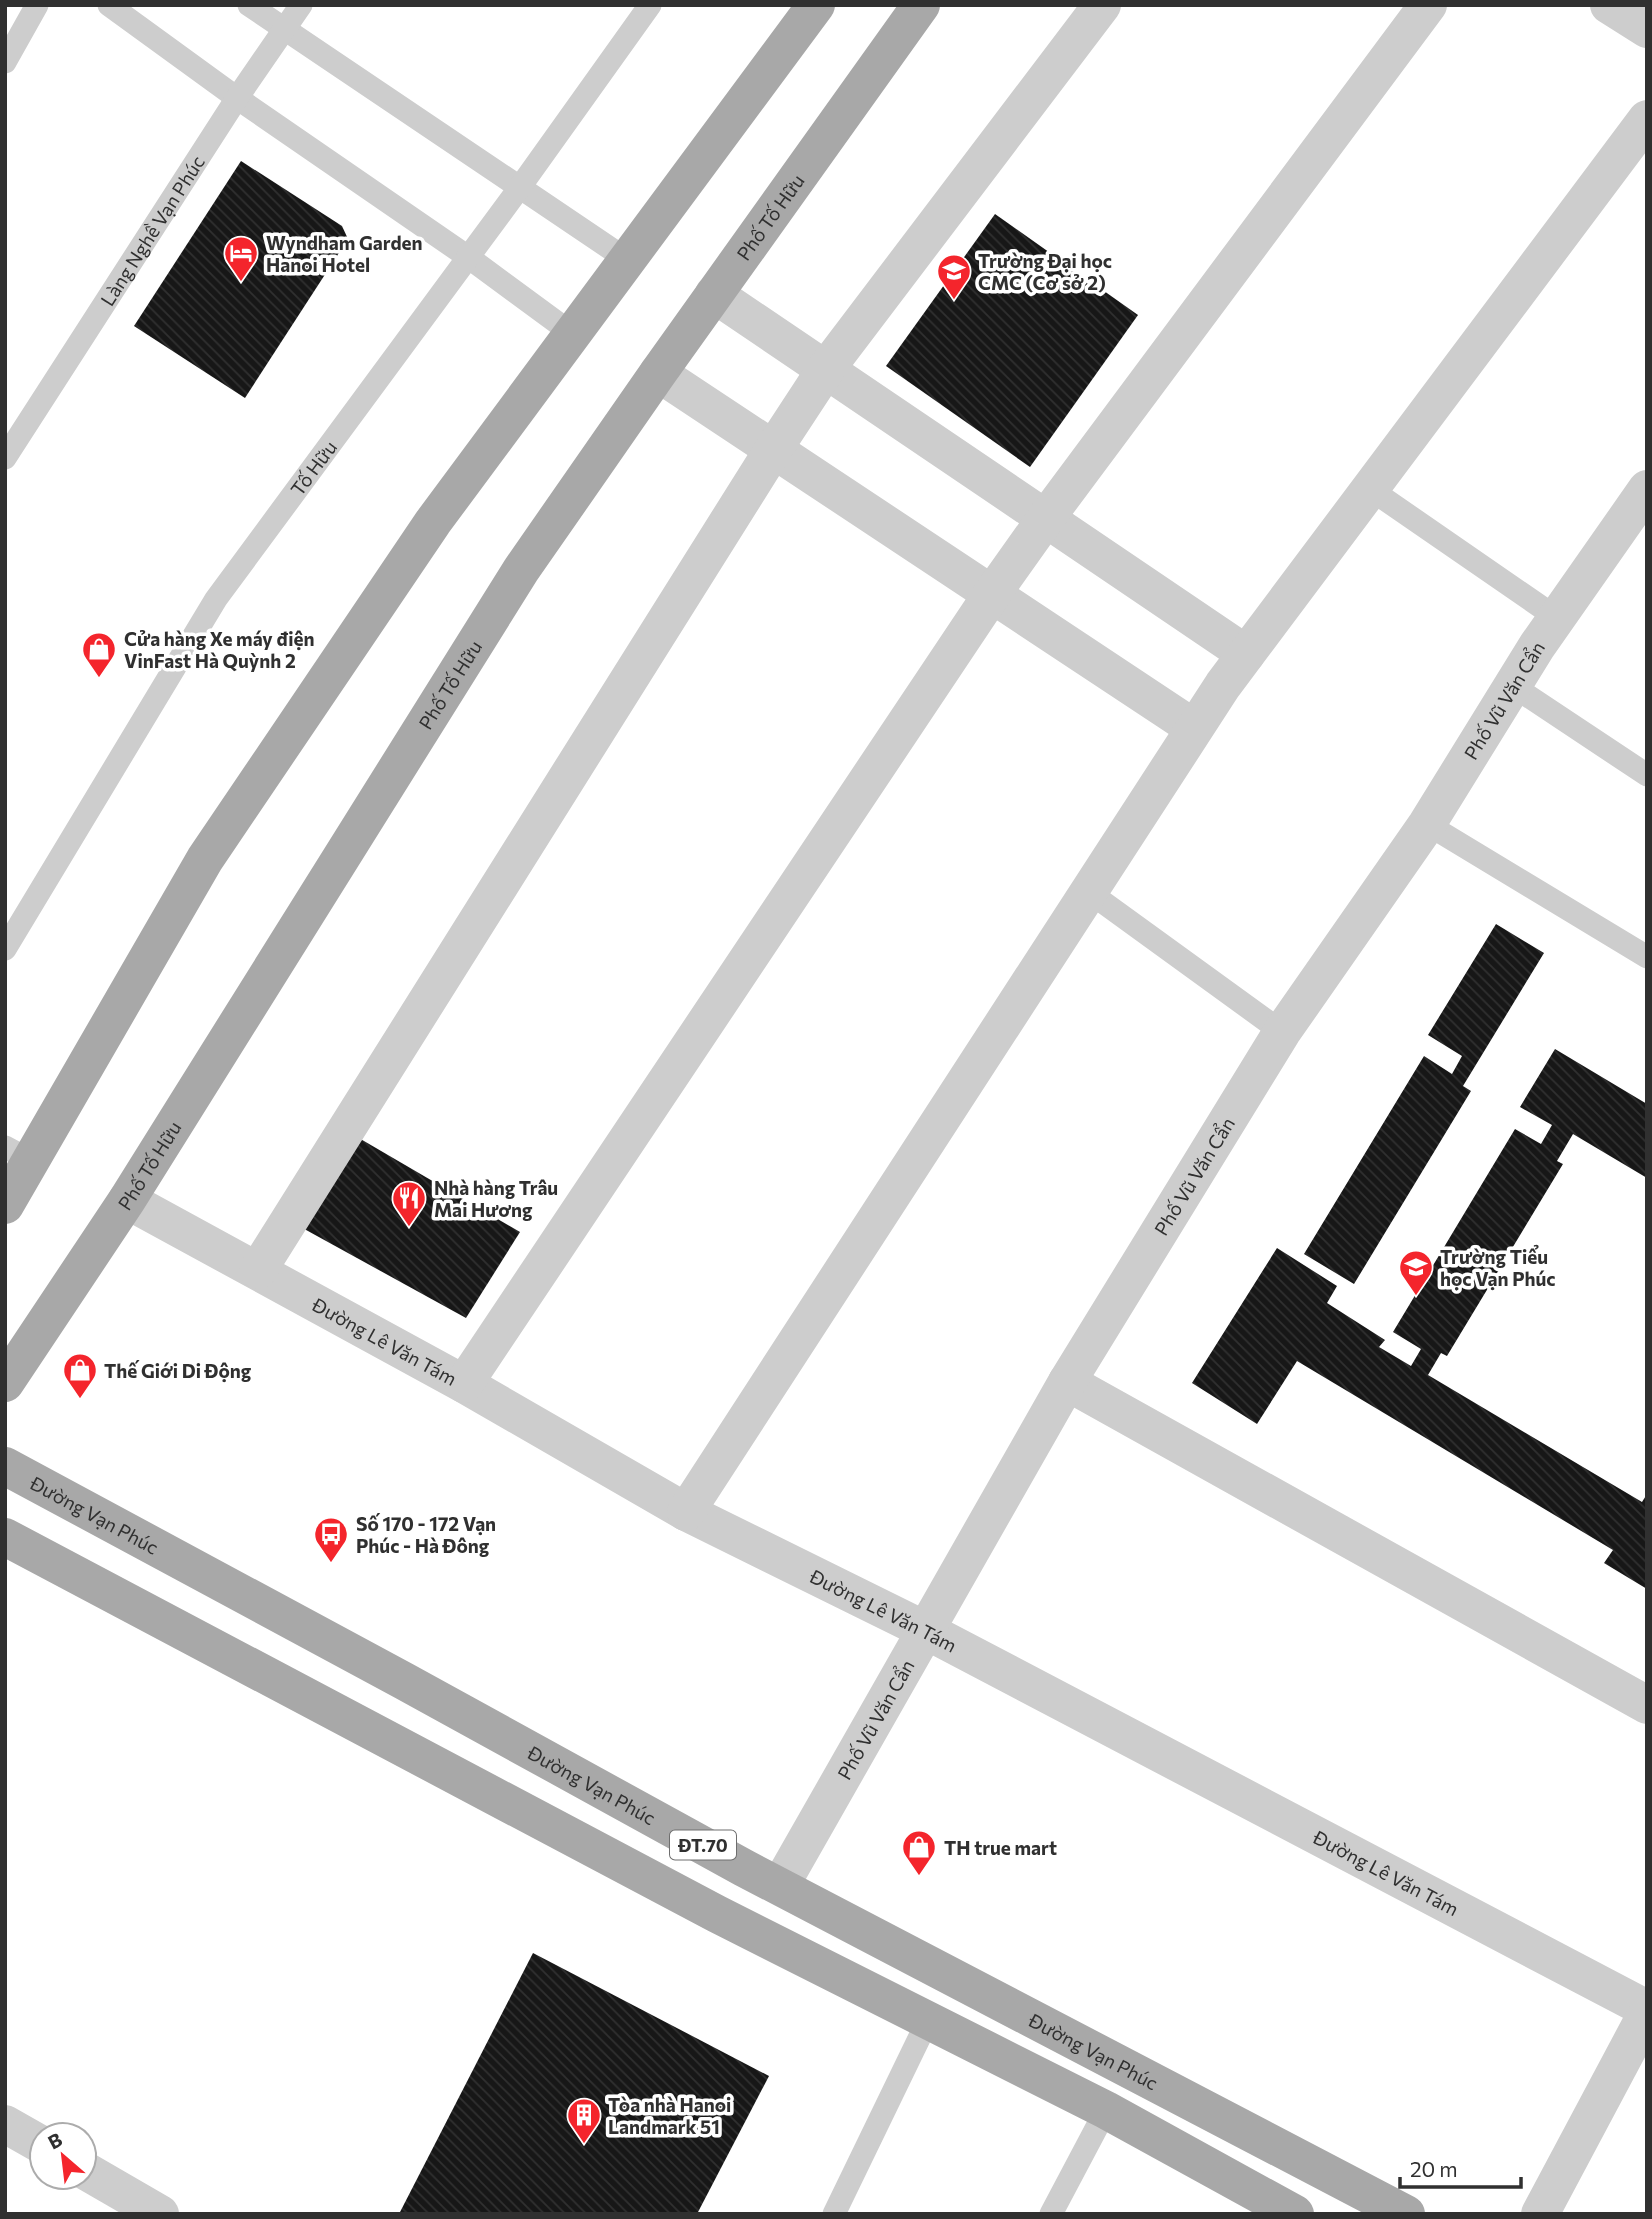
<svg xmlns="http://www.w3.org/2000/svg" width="1652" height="2219" font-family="Commissioner,sans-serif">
  <defs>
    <pattern id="building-back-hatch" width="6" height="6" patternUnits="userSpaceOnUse" patternTransform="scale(1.75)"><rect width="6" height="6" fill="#171717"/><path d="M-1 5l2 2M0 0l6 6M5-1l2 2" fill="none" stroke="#303030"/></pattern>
  </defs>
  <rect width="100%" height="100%" fill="#fff"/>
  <g fill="url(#building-back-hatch)">
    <path d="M 241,161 L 342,226 L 348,239 L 245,398 L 134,326 Z"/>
    <path d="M 995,214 L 1138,315 L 1030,467 L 886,366 Z"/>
    <path d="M 1496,924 L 1544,953 L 1463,1086 L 1471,1091 L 1354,1284 L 1304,1254 L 1424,1056 L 1452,1074 L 1462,1056 L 1428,1035 Z"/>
    <path d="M 1555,1049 L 1647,1104 L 1647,1178 L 1573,1134 L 1557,1161 L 1563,1164 L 1447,1356 L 1441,1353 L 1428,1375 L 1642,1502 L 1647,1494 L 1647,1589 L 1604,1563 L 1613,1550 L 1297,1361 L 1257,1424 L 1192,1383 L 1277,1248 L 1337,1286 L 1327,1303 L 1385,1340 L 1379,1347 L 1411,1366 L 1421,1349 L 1393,1332 L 1515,1129 L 1541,1144 L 1552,1125 L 1520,1107 Z"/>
    <path d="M 352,1134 L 520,1232 L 466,1318 L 297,1225 Z"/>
    <path d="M 533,1953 L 769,2076 L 697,2214 L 399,2214 Z"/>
  </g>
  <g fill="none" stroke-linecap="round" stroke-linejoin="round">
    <g stroke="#cdcdcd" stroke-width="23">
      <path d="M 109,5 L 237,98 L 468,257 L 574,335"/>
      <path d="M 249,5 L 629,261"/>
      <path d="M 5,62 L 37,5"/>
      <path id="s1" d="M 5,458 L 237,98 L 301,5"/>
      <path d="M 1370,489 L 1557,618"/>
      <path d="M 1513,686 L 1647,775"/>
      <path d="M 1427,824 L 1647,957"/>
      <path d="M 1089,892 L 1282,1032"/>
      <path id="s2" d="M 5,949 L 216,599 L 520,187 L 650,5"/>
      <path d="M 5,1147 L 31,1161"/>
      <path d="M 834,2214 L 928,2020"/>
      <path d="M 1051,2214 L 1106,2110"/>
    </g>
    <g stroke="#cdcdcd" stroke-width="38">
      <path d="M 1609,5 L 1647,29"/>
      <path d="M 714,294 L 1246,654"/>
      <path d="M 658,373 L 1194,728"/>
      <path id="s3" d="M 127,1200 L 464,1384 L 686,1512 L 925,1630 L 1647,2009"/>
      <path d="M 258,1270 L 773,450 L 826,369 L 1102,5"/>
      <path d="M 1067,1382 L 1647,1705"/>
      <path d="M 464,1384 L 992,594 L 1046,518 L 1428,5"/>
      <path d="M 686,1512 L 1223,685 L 1647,119"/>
      <path id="s4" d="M 780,1886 L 1067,1382 L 1282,1032 L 1427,824 L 1537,646 L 1647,489"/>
      <path d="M 5,2124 L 42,2145"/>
      <path d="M 84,2170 L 160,2214"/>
      <path d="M 1540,2214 L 1647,2013"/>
    </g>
    <g stroke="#a8a8a8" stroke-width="38">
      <path d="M 5,1205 L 205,859 L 433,522 L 816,5"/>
      <path id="s5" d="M 5,1383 L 127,1200 L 521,570 L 658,373 L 921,5"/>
      <path id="s6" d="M 5,1466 L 404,1681 L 744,1868 L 1406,2214"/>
      <path d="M 5,1537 L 717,1914 L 1106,2110 L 1295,2214"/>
    </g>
  </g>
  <defs>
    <g id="hotel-pin" transform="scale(1.75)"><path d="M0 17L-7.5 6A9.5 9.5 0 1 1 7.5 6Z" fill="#f4252c" stroke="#fff"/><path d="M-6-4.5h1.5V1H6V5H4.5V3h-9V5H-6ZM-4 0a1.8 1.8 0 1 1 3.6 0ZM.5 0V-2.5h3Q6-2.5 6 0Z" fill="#fff"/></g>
    <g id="university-pin" transform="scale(1.75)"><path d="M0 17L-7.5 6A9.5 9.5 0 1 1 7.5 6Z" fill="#f4252c" stroke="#fff"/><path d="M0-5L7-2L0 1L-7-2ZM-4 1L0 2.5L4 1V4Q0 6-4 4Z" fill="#fff"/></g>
    <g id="shop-pin" transform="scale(1.75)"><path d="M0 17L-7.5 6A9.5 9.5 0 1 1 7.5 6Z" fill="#f4252c" stroke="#fff"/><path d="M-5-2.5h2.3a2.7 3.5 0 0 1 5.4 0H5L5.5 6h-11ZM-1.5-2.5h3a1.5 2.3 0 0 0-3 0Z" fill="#fff"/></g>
    <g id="restaurant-pin" transform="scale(1.75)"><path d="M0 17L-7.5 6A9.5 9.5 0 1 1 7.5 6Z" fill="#f4252c" stroke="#fff"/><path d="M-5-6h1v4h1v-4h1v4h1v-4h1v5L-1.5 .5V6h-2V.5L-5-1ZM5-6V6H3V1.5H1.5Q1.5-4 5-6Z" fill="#fff"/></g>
    <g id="school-pin" transform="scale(1.75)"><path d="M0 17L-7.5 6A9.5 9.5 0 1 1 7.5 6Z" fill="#f4252c" stroke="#fff"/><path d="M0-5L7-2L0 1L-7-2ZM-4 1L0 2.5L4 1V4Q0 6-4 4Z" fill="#fff"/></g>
    <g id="bus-pin" transform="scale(1.75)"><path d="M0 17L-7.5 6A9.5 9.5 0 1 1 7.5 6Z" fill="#f4252c" stroke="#fff"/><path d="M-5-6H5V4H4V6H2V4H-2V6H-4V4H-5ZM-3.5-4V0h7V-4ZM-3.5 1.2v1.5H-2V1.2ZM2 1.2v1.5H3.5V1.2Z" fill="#fff"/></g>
    <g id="building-pin" transform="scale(1.75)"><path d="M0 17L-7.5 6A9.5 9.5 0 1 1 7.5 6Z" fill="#f4252c" stroke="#fff"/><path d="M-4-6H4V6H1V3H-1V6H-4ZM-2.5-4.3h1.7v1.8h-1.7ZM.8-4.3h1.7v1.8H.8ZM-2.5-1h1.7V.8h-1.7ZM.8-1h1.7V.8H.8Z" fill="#fff"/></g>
  </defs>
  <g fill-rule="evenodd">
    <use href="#hotel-pin" x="241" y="253"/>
    <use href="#university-pin" x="954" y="271"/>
    <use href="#shop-pin" x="99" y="649"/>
    <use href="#restaurant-pin" x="409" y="1198"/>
    <use href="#school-pin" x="1416" y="1267"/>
    <use href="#shop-pin" x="80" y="1370"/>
    <use href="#bus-pin" x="331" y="1534"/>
    <use href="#shop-pin" x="919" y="1847"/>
    <use href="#building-pin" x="584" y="2115"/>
  </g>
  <g text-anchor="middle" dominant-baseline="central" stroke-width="7" stroke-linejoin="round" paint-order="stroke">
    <rect fill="#fff" stroke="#6e6e6e" stroke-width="2" x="670" y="1830.5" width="66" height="29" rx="5"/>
    <g font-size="18" font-weight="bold" fill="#303030">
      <text x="703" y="1845">ĐT.70</text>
    </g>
    <g font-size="19" fill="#303030" stroke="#fff">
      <text stroke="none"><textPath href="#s5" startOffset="1395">Phố Tố Hữu</textPath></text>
      <text stroke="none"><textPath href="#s1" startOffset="271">Làng Nghề Vạn Phúc</textPath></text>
      <text stroke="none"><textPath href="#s2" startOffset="572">Tố Hữu</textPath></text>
      <text stroke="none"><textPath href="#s5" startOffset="828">Phố Tố Hữu</textPath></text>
      <text stroke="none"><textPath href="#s4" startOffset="1390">Phố Vũ Văn Cẩn</textPath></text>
      <text stroke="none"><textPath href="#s5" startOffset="261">Phố Tố Hữu</textPath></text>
      <text stroke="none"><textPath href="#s4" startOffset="822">Phố Vũ Văn Cẩn</textPath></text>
      <text stroke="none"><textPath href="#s3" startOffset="294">Đường Lê Văn Tám</textPath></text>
      <text stroke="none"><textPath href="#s6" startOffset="102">Đường Vạn Phúc</textPath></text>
      <text stroke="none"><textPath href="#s3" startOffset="861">Đường Lê Văn Tám</textPath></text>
      <text stroke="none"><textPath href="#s4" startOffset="192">Phố Vũ Văn Cẩn</textPath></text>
      <text stroke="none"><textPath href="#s6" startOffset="668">Đường Vạn Phúc</textPath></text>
      <text stroke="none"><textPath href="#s3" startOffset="1428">Đường Lê Văn Tám</textPath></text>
      <text stroke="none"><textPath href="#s6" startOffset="1236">Đường Vạn Phúc</textPath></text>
    </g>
    <g font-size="19" font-weight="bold" fill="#303030" stroke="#fff" text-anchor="start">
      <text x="266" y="242">Wyndham Garden<tspan x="266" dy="22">Hanoi Hotel</tspan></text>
      <text x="978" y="260">Trường Đại học<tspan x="978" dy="22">CMC (Cơ sở 2)</tspan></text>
      <text x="124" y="638">Cửa hàng Xe máy điện<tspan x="124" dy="22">VinFast Hà Quỳnh 2</tspan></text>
      <text x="434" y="1187">Nhà hàng Trâu<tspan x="434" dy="22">Mai Hương</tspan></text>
      <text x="1440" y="1256">Trường Tiểu<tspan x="1440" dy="22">học Vạn Phúc</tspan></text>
      <text x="104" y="1370">Thế Giới Di Động</text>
      <text x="356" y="1523">Số 170 - 172 Vạn<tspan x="356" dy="22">Phúc - Hà Đông</tspan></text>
      <text x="944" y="1847">TH true mart</text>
      <text x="608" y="2104">Tòa nhà Hanoi<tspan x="608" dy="22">Landmark 51</tspan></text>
    </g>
  </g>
  <rect width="1652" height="2219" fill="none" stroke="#303030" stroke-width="14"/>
  <g transform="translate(63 2156) rotate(332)"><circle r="33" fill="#ffffff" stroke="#acacac" stroke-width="2"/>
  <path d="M0-5L12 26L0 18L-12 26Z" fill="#f4252c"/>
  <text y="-10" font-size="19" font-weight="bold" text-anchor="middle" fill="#303030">B</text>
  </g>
  <path d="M1400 2177v10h121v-10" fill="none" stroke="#303030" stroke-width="3.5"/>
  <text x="1410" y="2177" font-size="21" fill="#303030" stroke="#ffffff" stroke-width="5" paint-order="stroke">20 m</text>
</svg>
